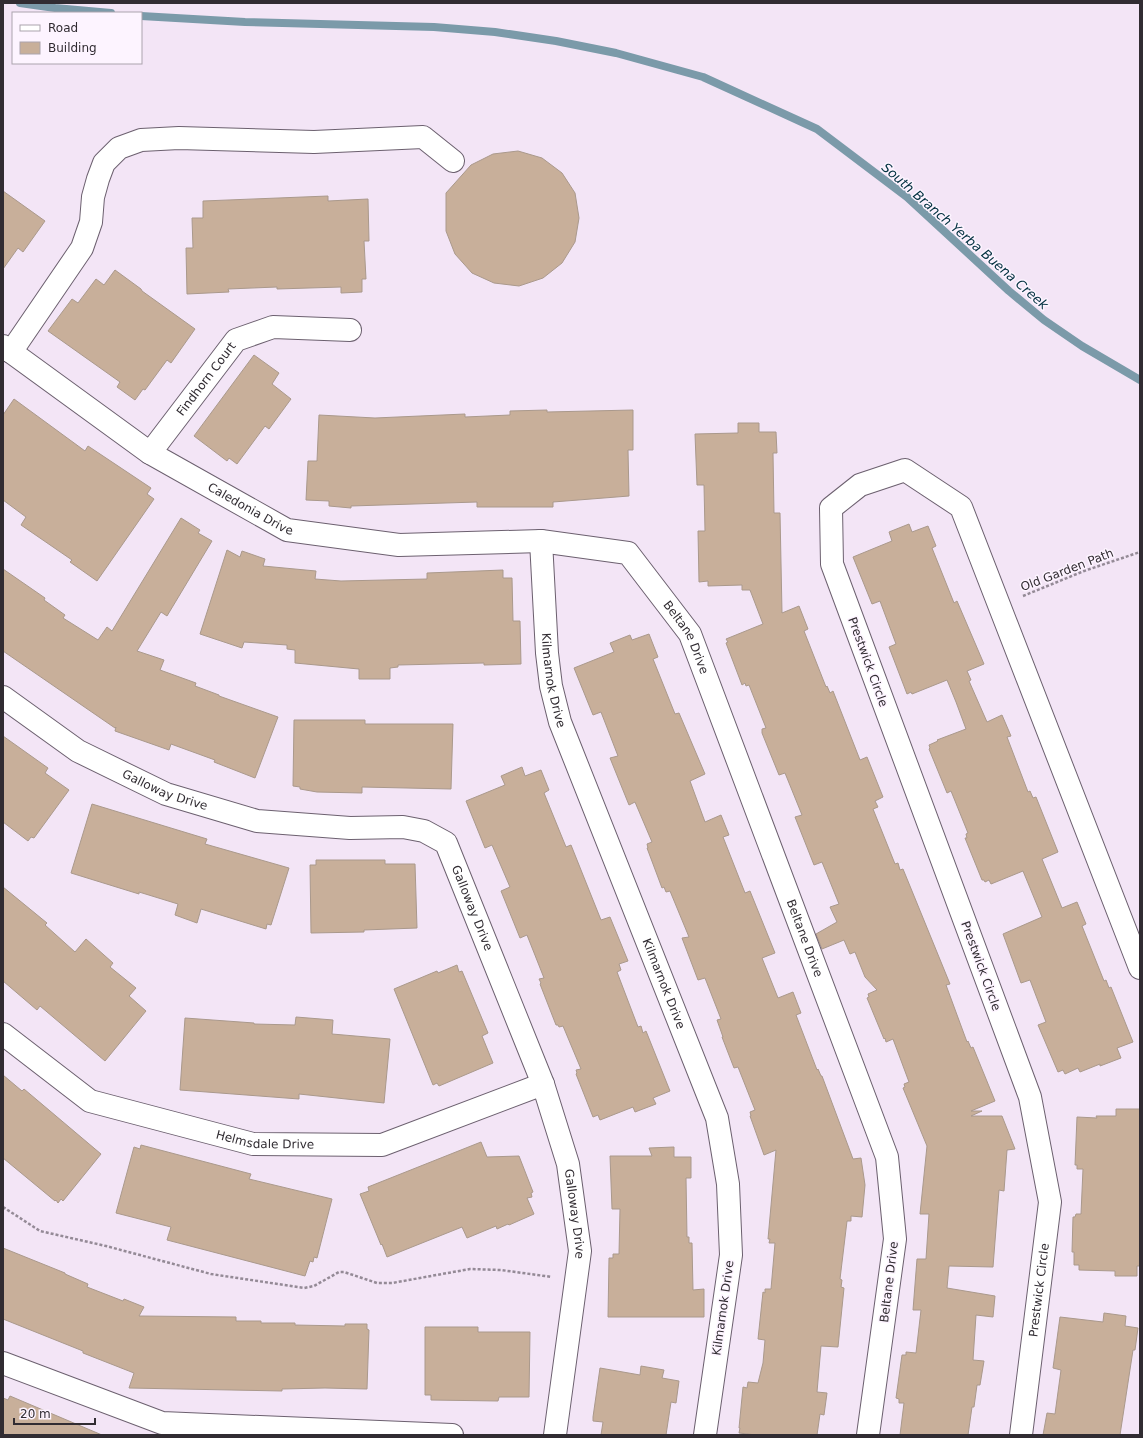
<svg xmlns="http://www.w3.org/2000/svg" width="1143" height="1438" font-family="'DejaVu Sans',sans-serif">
  <rect width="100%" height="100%" fill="#f3e5f6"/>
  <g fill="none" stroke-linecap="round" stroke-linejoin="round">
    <g stroke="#7b9aa9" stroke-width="8">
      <path d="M 20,3 L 55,8 L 111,13"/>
      <path d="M 141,16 L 245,22 L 434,27 L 495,32 L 556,41 L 616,53 L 703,77 L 817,129 L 907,197 L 1009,291 L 1044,320 L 1082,346 L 1140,380"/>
    </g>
  </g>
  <g fill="#c8af9a" stroke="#aa998c">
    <path d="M 518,151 L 542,158 L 562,173 L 575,193 L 579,218 L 575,242 L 562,263 L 543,278 L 519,286 L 494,283 L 472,273 L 455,254 L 446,231 L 446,193 L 471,165 L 493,154 Z"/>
    <path d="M 3,191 L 45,221 L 23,252 L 18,248 L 3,269 Z"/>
    <path d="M 328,196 L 328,201 L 368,199 L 369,241 L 364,241 L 366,279 L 362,279 L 362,292 L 341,293 L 341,287 L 277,289 L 277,287 L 228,289 L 229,292 L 187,294 L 186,248 L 193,248 L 192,218 L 203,218 L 203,201 Z"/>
    <path d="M 115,270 L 141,289 L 142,291 L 195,329 L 171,363 L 167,360 L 145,390 L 143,389 L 135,400 L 117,387 L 120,382 L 48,331 L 72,299 L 78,303 L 96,279 L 104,285 Z"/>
    <path d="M 254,355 L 279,373 L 272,384 L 291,399 L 269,429 L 265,426 L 237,464 L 229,458 L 227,461 L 194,436 Z"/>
    <path d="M 14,399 L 85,451 L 88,446 L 151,488 L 147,494 L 154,499 L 97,581 L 70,562 L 72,560 L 21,525 L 26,517 L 3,500 L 3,415 Z"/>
    <path d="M 547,410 L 547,412 L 633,410 L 633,450 L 628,450 L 629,496 L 553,502 L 553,507 L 477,507 L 477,502 L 351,506 L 351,508 L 329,506 L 329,501 L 306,500 L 308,461 L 317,461 L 319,415 L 375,418 L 465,414 L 465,417 L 510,415 L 510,411 Z"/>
    <path d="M 738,423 L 759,423 L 759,432 L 776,432 L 777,453 L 773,453 L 774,513 L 780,513 L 782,613 L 799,606 L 808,629 L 804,631 L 826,687 L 827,686 L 830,693 L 833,691 L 860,760 L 867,757 L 883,797 L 875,801 L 878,807 L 873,809 L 895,864 L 898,863 L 900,870 L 903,869 L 950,984 L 946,985 L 967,1042 L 968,1041 L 971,1048 L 973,1047 L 995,1101 L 971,1111 L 982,1111 L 971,1116 L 1002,1116 L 1015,1149 L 1007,1150 L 1004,1191 L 999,1190 L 993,1267 L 949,1266 L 947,1288 L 995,1296 L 993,1317 L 976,1315 L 973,1360 L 984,1361 L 980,1385 L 977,1385 L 974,1407 L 972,1407 L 968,1435 L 900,1435 L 904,1403 L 899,1403 L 899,1399 L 896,1398 L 902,1355 L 906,1355 L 906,1352 L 916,1353 L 921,1310 L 913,1310 L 917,1259 L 926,1259 L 929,1214 L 920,1214 L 927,1146 L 903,1088 L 905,1087 L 904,1084 L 909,1082 L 893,1039 L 886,1042 L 885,1038 L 884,1039 L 867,998 L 869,997 L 868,994 L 877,990 L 865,977 L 855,952 L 850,954 L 844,940 L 822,949 L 816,934 L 837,922 L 830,907 L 839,904 L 822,862 L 814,865 L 795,817 L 802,815 L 785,773 L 779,775 L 762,733 L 762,729 L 766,728 L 749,685 L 746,686 L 745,683 L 742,685 L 726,643 L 728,642 L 726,639 L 763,624 L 750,590 L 742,590 L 742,585 L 708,586 L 708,581 L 699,582 L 698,531 L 705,531 L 704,485 L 697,485 L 695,434 L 738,433 Z"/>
    <path d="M 181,518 L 200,530 L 198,533 L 212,541 L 167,616 L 161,612 L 137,651 L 164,660 L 160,670 L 196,683 L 195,686 L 219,695 L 219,696 L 278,717 L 255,778 L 214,762 L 215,760 L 171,744 L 169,750 L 115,731 L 116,727 L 115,728 L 3,651 L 3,569 L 45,598 L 44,600 L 65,615 L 63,618 L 98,640 L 107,627 L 112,631 Z"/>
    <path d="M 909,524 L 912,532 L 928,526 L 936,546 L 932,548 L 954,603 L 957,601 L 984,664 L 967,671 L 971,680 L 969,681 L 987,722 L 1002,715 L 1011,736 L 1007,737 L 1028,792 L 1030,791 L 1033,798 L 1036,797 L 1058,852 L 1042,859 L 1062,908 L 1077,902 L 1086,924 L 1082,926 L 1104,981 L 1106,980 L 1109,988 L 1111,987 L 1133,1042 L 1117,1048 L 1121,1058 L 1100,1066 L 1100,1064 L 1080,1072 L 1078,1068 L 1065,1074 L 1063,1070 L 1058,1072 L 1038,1025 L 1046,1022 L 1030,980 L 1021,983 L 1003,934 L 1042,917 L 1023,871 L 991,884 L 989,880 L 985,882 L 984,880 L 982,880 L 965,838 L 967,838 L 966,834 L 968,833 L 951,791 L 947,793 L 929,749 L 930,748 L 929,745 L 938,741 L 937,740 L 966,729 L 956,702 L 947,680 L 912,694 L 911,692 L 907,694 L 889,647 L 896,644 L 880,601 L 872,604 L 853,557 L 892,541 L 889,532 Z"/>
    <path d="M 227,550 L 240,557 L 242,551 L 265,559 L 263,566 L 316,571 L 315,579 L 341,581 L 427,579 L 427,573 L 503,570 L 503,578 L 512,578 L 513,621 L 520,621 L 521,664 L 484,665 L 484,663 L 398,665 L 398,667 L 390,668 L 390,679 L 359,679 L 359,669 L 295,663 L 295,650 L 287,649 L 287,645 L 244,642 L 242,648 L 200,634 Z"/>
    <path d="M 649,634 L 658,657 L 653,659 L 675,714 L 679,713 L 705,774 L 690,781 L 705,822 L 721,815 L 729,835 L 723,837 L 745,893 L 750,891 L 775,953 L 762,958 L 778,998 L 793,992 L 801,1013 L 796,1015 L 817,1070 L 818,1069 L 821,1076 L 822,1076 L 853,1159 L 861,1158 L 865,1185 L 862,1217 L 851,1216 L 851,1221 L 847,1221 L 840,1279 L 842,1280 L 841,1287 L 844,1288 L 838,1347 L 821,1346 L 817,1392 L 827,1393 L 824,1415 L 820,1414 L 817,1435 L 756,1435 L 739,1433 L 740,1428 L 739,1428 L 743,1387 L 747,1388 L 748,1382 L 758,1383 L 763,1363 L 765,1340 L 758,1339 L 763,1292 L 765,1293 L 765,1289 L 771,1289 L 775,1243 L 769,1243 L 770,1239 L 768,1239 L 776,1150 L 764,1155 L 750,1116 L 751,1116 L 750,1112 L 755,1110 L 738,1067 L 734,1068 L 722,1037 L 723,1037 L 717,1020 L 721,1019 L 705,978 L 698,980 L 682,938 L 689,937 L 670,891 L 666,892 L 664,887 L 662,888 L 647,848 L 648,848 L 647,844 L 652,842 L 635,802 L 629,805 L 610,758 L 618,756 L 601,712 L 593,715 L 574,668 L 614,652 L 610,643 L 630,635 L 632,640 Z"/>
    <path d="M 294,720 L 365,720 L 365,724 L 453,724 L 451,789 L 362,787 L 362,793 L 317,792 L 300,789 L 300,787 L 293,786 Z"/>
    <path d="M 3,736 L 48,768 L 45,773 L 69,790 L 34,838 L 31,837 L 28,841 L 3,822 Z"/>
    <path d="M 522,767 L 525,776 L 541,770 L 549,790 L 544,793 L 566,847 L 571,845 L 601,920 L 610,917 L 628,961 L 619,964 L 621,970 L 617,972 L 638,1027 L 641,1026 L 643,1033 L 646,1031 L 670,1091 L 653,1098 L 656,1104 L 635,1112 L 633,1107 L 600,1120 L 598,1115 L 593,1117 L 576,1074 L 577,1073 L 576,1070 L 581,1069 L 563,1026 L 559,1027 L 558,1025 L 556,1025 L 540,984 L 541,983 L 539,979 L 544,978 L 527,935 L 520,938 L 501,891 L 510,887 L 492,845 L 485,848 L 466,801 L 505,785 L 501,776 Z"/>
    <path d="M 92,804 L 207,839 L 205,844 L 289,868 L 271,925 L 267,924 L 266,929 L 201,909 L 197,923 L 175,915 L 178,904 L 139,892 L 139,894 L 71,873 Z"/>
    <path d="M 316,860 L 385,860 L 385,864 L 415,864 L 417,928 L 364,930 L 364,932 L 311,933 L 310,865 L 316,865 Z"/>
    <path d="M 3,887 L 47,923 L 45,925 L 75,952 L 86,939 L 113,963 L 110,967 L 136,988 L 129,996 L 146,1011 L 105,1061 L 40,1006 L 37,1010 L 3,981 Z"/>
    <path d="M 457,965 L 459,972 L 462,971 L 488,1033 L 482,1036 L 493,1063 L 439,1086 L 437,1083 L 433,1085 L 394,989 L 437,971 L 438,973 Z"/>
    <path d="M 296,1017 L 333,1020 L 332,1034 L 390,1039 L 384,1103 L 299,1094 L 299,1099 L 180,1090 L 185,1018 L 254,1023 L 254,1024 L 295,1025 Z"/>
    <path d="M 3,1075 L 22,1091 L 24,1089 L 101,1154 L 63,1201 L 61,1199 L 58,1203 L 56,1200 L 55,1201 L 3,1158 Z"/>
    <path d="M 1116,1109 L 1140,1109 L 1140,1266 L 1137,1266 L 1137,1276 L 1115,1276 L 1115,1271 L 1079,1270 L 1079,1265 L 1074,1265 L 1074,1252 L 1072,1252 L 1073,1217 L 1075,1217 L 1076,1214 L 1081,1214 L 1083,1169 L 1077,1169 L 1077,1165 L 1075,1165 L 1077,1117 L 1097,1118 L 1096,1116 L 1116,1116 Z"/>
    <path d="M 481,1142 L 487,1157 L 519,1156 L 533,1192 L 531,1193 L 532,1197 L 527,1198 L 534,1214 L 509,1225 L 508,1224 L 497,1229 L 496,1226 L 467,1238 L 462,1227 L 387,1257 L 382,1244 L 381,1245 L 360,1194 L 369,1191 L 368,1187 Z"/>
    <path d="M 141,1145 L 251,1174 L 249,1179 L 332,1199 L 317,1258 L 314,1257 L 313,1262 L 310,1261 L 305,1276 L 167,1240 L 171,1227 L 116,1213 L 134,1147 L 140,1149 Z"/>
    <path d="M 674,1147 L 674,1157 L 691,1157 L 691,1178 L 686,1178 L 687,1237 L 689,1237 L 689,1243 L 692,1243 L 693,1290 L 704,1289 L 704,1317 L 608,1317 L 609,1258 L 613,1258 L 613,1254 L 619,1254 L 620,1209 L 612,1209 L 610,1156 L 652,1156 L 649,1148 Z"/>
    <path d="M 3,1248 L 65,1273 L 65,1274 L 88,1284 L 87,1287 L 123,1301 L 124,1299 L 144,1307 L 139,1316 L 236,1317 L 236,1321 L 261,1321 L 261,1323 L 295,1323 L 295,1325 L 345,1326 L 345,1324 L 367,1324 L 367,1329 L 369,1330 L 367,1389 L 325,1388 L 282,1389 L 282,1391 L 129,1388 L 134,1373 L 83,1353 L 83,1351 L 3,1319 Z"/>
    <path d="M 1104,1313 L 1126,1316 L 1125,1326 L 1138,1328 L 1135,1350 L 1133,1350 L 1120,1435 L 1043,1435 L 1047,1413 L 1055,1414 L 1061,1370 L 1053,1368 L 1060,1317 L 1103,1322 Z"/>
    <path d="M 425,1327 L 478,1327 L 478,1332 L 530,1332 L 529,1397 L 499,1397 L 498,1401 L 431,1400 L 431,1395 L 425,1395 Z"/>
    <path d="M 641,1366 L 664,1370 L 662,1378 L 679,1381 L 676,1403 L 671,1402 L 666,1435 L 601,1435 L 603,1422 L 593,1421 L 593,1417 L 600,1368 L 640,1375 Z"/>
    <path d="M 10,1396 L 102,1435 L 3,1435 L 3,1398 L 8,1400 Z"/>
  </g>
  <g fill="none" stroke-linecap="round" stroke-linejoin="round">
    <g stroke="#6c606f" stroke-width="24">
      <g id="minor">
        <path id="s1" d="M 3,346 L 150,453 L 287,530 L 399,545 L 541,541 L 628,553 L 690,634 L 887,1157 L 895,1239 L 868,1435"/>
        <path d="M 11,352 L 82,248 L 91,222 L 93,197 L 98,179 L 104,163 L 119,148 L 141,140 L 179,138 L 314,142 L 423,137 L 453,161"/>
        <path id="s2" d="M 150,453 L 236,340 L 273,327 L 350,330"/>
        <path id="s3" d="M 541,541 L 547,653 L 551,686 L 560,722 L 717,1118 L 728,1184 L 731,1255 L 705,1435"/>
        <path id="s4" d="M 3,697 L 78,751 L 166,794 L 257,821 L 350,828 L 403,827 L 424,831 L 446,843 L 543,1084 L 568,1164 L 580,1251 L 555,1435"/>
        <path id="s5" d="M 3,1034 L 90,1101 L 253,1144 L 382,1145 L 543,1084"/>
        <path d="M 3,1363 L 162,1423 L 452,1435"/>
        <path id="s6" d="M 1021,1435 L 1050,1202 L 1030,1097 L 832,564 L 831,508 L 860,485 L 905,470 L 961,507 L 1140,968"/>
      </g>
    </g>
    <g stroke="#948a96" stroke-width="2.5" stroke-dasharray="3 2" stroke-linecap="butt">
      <path d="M 1023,596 L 1084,571 L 1140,552"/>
      <path d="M 3,1207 L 40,1231 L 106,1246 L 211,1274 L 304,1288 L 314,1286 L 339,1272 L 344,1272 L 377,1283 L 392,1283 L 470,1269 L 501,1270 L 552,1277"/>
    </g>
    <use href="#minor" stroke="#fff" stroke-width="22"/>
  </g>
  <g text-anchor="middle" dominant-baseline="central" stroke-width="3" stroke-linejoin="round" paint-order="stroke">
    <g font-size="12" fill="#312c32" stroke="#fdf4ff">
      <text stroke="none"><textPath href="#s2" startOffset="93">Findhorn Court</textPath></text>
      <text stroke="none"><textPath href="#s1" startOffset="297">Caledonia Drive</textPath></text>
      <text transform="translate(1067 570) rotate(-21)">Old Garden Path</text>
      <text stroke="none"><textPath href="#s1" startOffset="785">Beltane Drive</textPath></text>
      <text transform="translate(868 662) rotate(70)">Prestwick Circle</text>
      <text stroke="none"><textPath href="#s3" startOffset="140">Kilmarnok Drive</textPath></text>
      <text stroke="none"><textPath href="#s4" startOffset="188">Galloway Drive</textPath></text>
      <text stroke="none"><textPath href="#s4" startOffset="548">Galloway Drive</textPath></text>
      <text stroke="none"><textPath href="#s1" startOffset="1109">Beltane Drive</textPath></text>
      <text transform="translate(981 966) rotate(70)">Prestwick Circle</text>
      <text stroke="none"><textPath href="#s3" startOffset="464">Kilmarnok Drive</textPath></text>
      <text stroke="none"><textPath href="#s5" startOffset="290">Helmsdale Drive</textPath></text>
      <text stroke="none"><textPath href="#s4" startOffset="872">Galloway Drive</textPath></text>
      <text transform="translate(889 1282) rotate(-83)">Beltane Drive</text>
      <text stroke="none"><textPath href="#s6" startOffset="146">Prestwick Circle</textPath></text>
      <text transform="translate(723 1308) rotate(-82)">Kilmarnok Drive</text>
    </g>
    <g font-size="13" font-style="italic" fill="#002f3f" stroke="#fdf4ff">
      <text transform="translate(965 236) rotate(41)">South Branch Yerba Buena Creek</text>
    </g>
  </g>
  <rect width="1143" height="1438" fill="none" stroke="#312c32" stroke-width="8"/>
  <rect x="12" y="12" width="130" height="52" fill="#fdf4ff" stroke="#aba4ad"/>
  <rect x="20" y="25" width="20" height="6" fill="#ffffff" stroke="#aba4ad"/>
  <text x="48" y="32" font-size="12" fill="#312c32">Road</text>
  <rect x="20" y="42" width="20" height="12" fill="#c8af9a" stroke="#aba4ad"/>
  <text x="48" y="52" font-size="12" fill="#312c32">Building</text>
  <path d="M14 1418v6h81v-6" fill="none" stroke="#312c32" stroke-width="2"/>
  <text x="20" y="1418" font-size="12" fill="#312c32" stroke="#fdf4ff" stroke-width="3" paint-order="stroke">20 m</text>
</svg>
